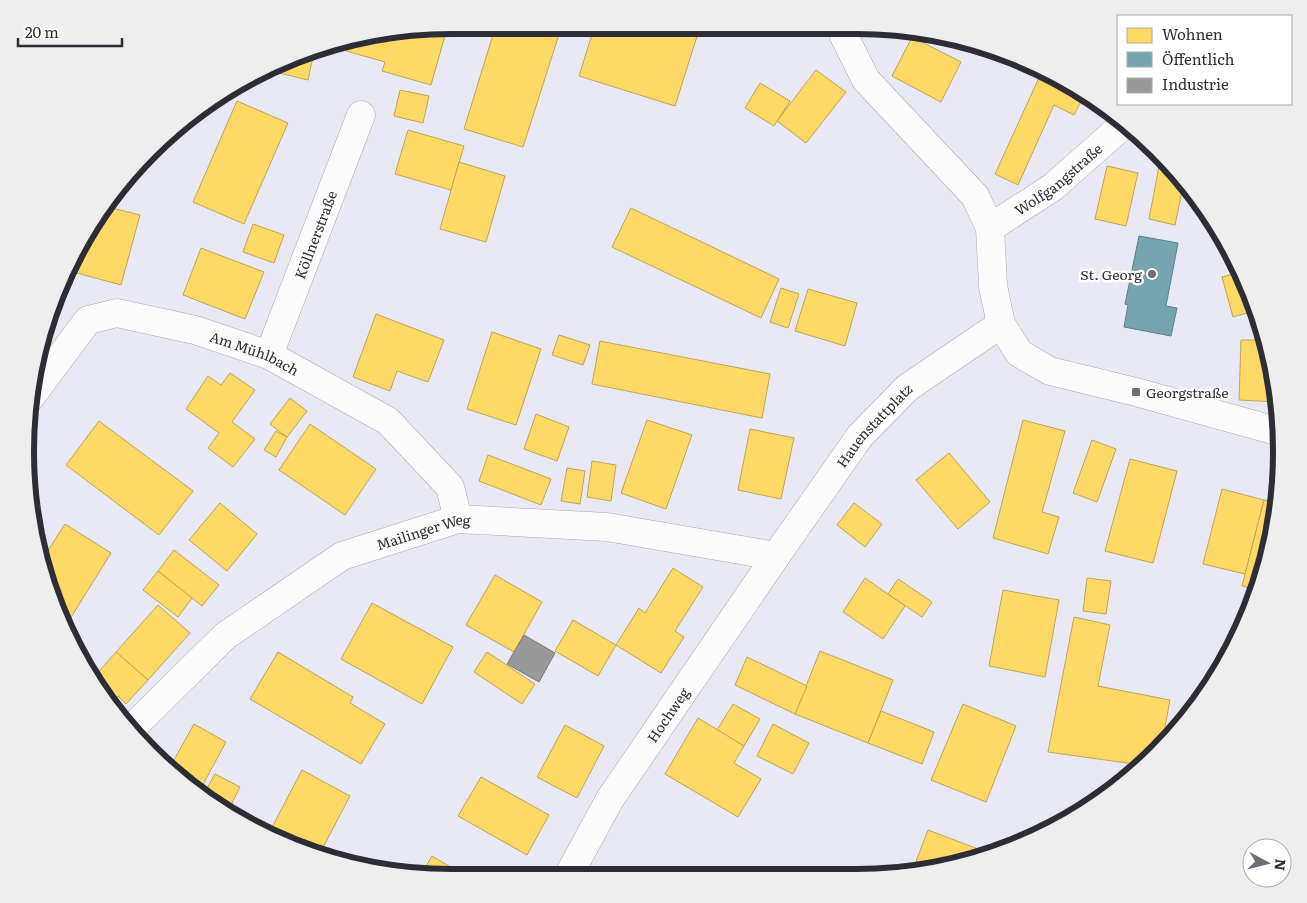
<svg xmlns="http://www.w3.org/2000/svg" width="1307" height="903" font-family="Literata,serif">
  <rect width="100%" height="100%" fill="#e8e9f4"/>
  <g fill="#ffd966" stroke="#c0a557">
    <path d="M 448,25 L 431,85 L 382,71 L 385,62 L 346,51 L 350,38 Z"/>
    <path d="M 496,25 L 562,25 L 523,147 L 464,129 Z"/>
    <path d="M 595,25 L 682,25 L 699,30 L 675,106 L 579,76 Z"/>
    <path d="M 912,37 L 961,62 L 941,102 L 892,76 Z"/>
    <path d="M 314,52 L 308,80 L 271,71 Z"/>
    <path d="M 1043,69 L 1083,97 L 1074,115 L 1054,105 L 1018,185 L 995,174 Z"/>
    <path d="M 816,70 L 846,92 L 806,143 L 777,121 Z"/>
    <path d="M 760,83 L 790,101 L 774,126 L 745,108 Z"/>
    <path d="M 400,90 L 429,96 L 423,123 L 394,116 Z"/>
    <path d="M 237,101 L 288,123 L 244,224 L 193,202 Z"/>
    <path d="M 408,130 L 464,146 L 451,190 L 395,174 Z"/>
    <path d="M 1160,161 L 1168,163 L 1184,182 L 1175,225 L 1149,219 Z"/>
    <path d="M 459,162 L 505,176 L 486,242 L 440,229 Z"/>
    <path d="M 1107,166 L 1138,173 L 1126,226 L 1095,219 Z"/>
    <path d="M 108,207 L 140,215 L 121,285 L 73,272 L 77,257 Z"/>
    <path d="M 631,208 L 779,279 L 761,318 L 612,247 Z"/>
    <path d="M 1210,214 L 1210,215 L 1238,268 L 1230,271 Z"/>
    <path d="M 253,224 L 284,235 L 274,263 L 243,252 Z"/>
    <path d="M 201,248 L 264,272 L 245,319 L 183,295 Z"/>
    <path d="M 1241,272 L 1250,289 L 1274,369 L 1277,402 L 1239,400 L 1241,340 L 1255,340 L 1254,311 L 1233,317 L 1222,277 Z"/>
    <path d="M 781,288 L 799,294 L 788,328 L 770,322 Z"/>
    <path d="M 808,289 L 857,303 L 845,346 L 795,331 Z"/>
    <path d="M 376,314 L 444,340 L 428,382 L 397,371 L 390,391 L 353,377 Z"/>
    <path d="M 492,332 L 541,349 L 516,425 L 467,409 Z"/>
    <path d="M 559,335 L 590,345 L 583,365 L 552,355 Z"/>
    <path d="M 600,341 L 770,374 L 762,418 L 592,384 Z"/>
    <path d="M 230,373 L 255,390 L 232,422 L 255,439 L 233,467 L 208,448 L 219,433 L 186,409 L 208,376 L 221,385 Z"/>
    <path d="M 290,398 L 307,411 L 287,437 L 270,424 Z"/>
    <path d="M 536,414 L 569,427 L 557,461 L 524,449 Z"/>
    <path d="M 647,420 L 692,435 L 666,509 L 621,493 Z"/>
    <path d="M 1023,420 L 1065,431 L 1042,512 L 1059,517 L 1048,554 L 993,538 Z"/>
    <path d="M 99,421 L 193,491 L 159,535 L 66,465 Z"/>
    <path d="M 310,424 L 376,469 L 345,515 L 279,470 Z"/>
    <path d="M 750,429 L 794,438 L 781,499 L 738,490 Z"/>
    <path d="M 276,431 L 287,437 L 276,457 L 264,450 Z"/>
    <path d="M 1092,440 L 1116,449 L 1097,502 L 1073,493 Z"/>
    <path d="M 949,453 L 990,502 L 958,529 L 916,480 Z"/>
    <path d="M 488,455 L 551,479 L 541,505 L 479,481 Z"/>
    <path d="M 1130,459 L 1177,471 L 1153,563 L 1105,551 Z"/>
    <path d="M 592,461 L 616,465 L 611,501 L 587,497 Z"/>
    <path d="M 567,468 L 585,471 L 580,504 L 561,501 Z"/>
    <path d="M 1222,489 L 1264,500 L 1245,574 L 1203,564 Z"/>
    <path d="M 1264,500 L 1277,503 L 1274,535 L 1257,590 L 1242,586 Z"/>
    <path d="M 220,503 L 257,534 L 227,571 L 189,540 Z"/>
    <path d="M 854,503 L 882,524 L 865,547 L 837,525 Z"/>
    <path d="M 65,524 L 111,553 L 65,627 L 42,560 Z"/>
    <path d="M 174,550 L 219,585 L 202,606 L 158,571 Z"/>
    <path d="M 673,568 L 703,587 L 675,631 L 684,637 L 661,673 L 616,645 L 639,608 L 645,613 Z"/>
    <path d="M 158,571 L 192,598 L 178,617 L 143,590 Z"/>
    <path d="M 495,575 L 542,602 L 514,652 L 466,625 Z"/>
    <path d="M 865,578 L 905,606 L 883,639 L 843,612 Z"/>
    <path d="M 1087,578 L 1111,581 L 1106,614 L 1083,611 Z"/>
    <path d="M 898,579 L 932,602 L 922,617 L 888,594 Z"/>
    <path d="M 1003,590 L 1059,600 L 1045,677 L 989,666 Z"/>
    <path d="M 372,603 L 453,647 L 422,704 L 341,659 Z"/>
    <path d="M 158,605 L 190,633 L 148,680 L 116,652 Z"/>
    <path d="M 1074,617 L 1110,625 L 1098,686 L 1170,700 L 1161,749 L 1141,765 L 1048,752 Z"/>
    <path d="M 573,620 L 616,645 L 598,676 L 555,651 Z"/>
    <path d="M 820,651 L 893,680 L 868,743 L 795,714 Z"/>
    <path d="M 116,652 L 148,680 L 126,704 L 118,696 L 113,702 L 95,676 Z"/>
    <path d="M 278,652 L 353,697 L 350,703 L 385,724 L 361,764 L 250,699 Z"/>
    <path d="M 487,652 L 535,684 L 522,704 L 474,672 Z"/>
    <path d="M 747,657 L 807,686 L 795,714 L 735,685 Z"/>
    <path d="M 733,704 L 760,719 L 744,746 L 717,730 Z"/>
    <path d="M 963,704 L 1016,726 L 986,802 L 931,780 Z"/>
    <path d="M 881,711 L 934,732 L 922,764 L 868,743 Z"/>
    <path d="M 698,718 L 744,746 L 734,763 L 761,779 L 738,817 L 665,774 Z"/>
    <path d="M 194,724 L 226,742 L 200,790 L 184,781 L 169,769 Z"/>
    <path d="M 773,724 L 809,743 L 793,774 L 757,756 Z"/>
    <path d="M 565,725 L 604,746 L 577,798 L 537,777 Z"/>
    <path d="M 302,770 L 350,796 L 319,855 L 296,848 L 269,833 Z"/>
    <path d="M 215,774 L 240,787 L 231,805 L 205,792 Z"/>
    <path d="M 481,777 L 549,815 L 527,855 L 458,816 Z"/>
    <path d="M 231,805 L 266,823 L 262,832 L 227,813 Z"/>
    <path d="M 928,830 L 986,852 L 985,854 L 938,870 L 912,872 Z"/>
    <path d="M 432,856 L 469,878 L 421,875 Z"/>
  </g>
  <path fill="#76a5af" stroke="#60818a" d="M 1139,236 L 1178,243 L 1166,306 L 1177,308 L 1171,336 L 1124,327 L 1128,305 L 1125,304 Z"/>
  <path fill="#999" stroke="#79797b" d="M 524,635 L 555,653 L 539,682 L 507,664 Z"/>
  <g fill="none" stroke-linecap="round" stroke-linejoin="round">
    <g stroke="#a7a8b0" stroke-width="29">
      <g id="street">
        <path d="M 843,25 L 844,36 L 866,80 L 975,196 L 990,228 L 993,286 L 1001,324 L 1019,353 L 1050,371 L 1136,392 L 1280,432"/>
        <path id="s1" d="M 990,228 L 1053,187 L 1123,125"/>
        <path id="s2" d="M 269,355 L 361,115"/>
        <path id="s3" d="M 29,399 L 88,320 L 117,313 L 195,330 L 269,355 L 388,421 L 450,487 L 458,519"/>
        <path id="s4" d="M 132,728 L 225,636 L 342,556 L 458,519 L 607,527 L 776,556"/>
        <path id="s5" d="M 567,878 L 610,799 L 776,556 L 860,436 L 907,388 L 1001,324"/>
      </g>
    </g>
    <use href="#street" stroke="#fcfcfd" stroke-width="28"/>
  </g>
  <g fill="#6e6f78" stroke="#fff" stroke-width="2">
    <circle cx="1152" cy="274" r="5"/>
    <rect x="1131" y="387" width="10" height="10" rx="2.5"/>
  </g>
  <g text-anchor="middle" dominant-baseline="central" stroke-width="5" stroke-linejoin="round" paint-order="stroke">
    <g font-size="14" fill="#2d2d35" stroke="#fff">
      <text stroke="none"><textPath href="#s1" startOffset="84">Wolfgangstraße</textPath></text>
      <text stroke="none"><textPath href="#s2" startOffset="129">Köllnerstraße</textPath></text>
      <text stroke="none"><textPath href="#s3" startOffset="272">Am Mühlbach</textPath></text>
      <text stroke="none"><textPath href="#s5" startOffset="548">Hauenstattplatz</textPath></text>
      <text stroke="none"><textPath href="#s4" startOffset="358">Mailinger Weg</textPath></text>
      <text stroke="none"><textPath href="#s5" startOffset="192">Hochweg</textPath></text>
    </g>
    <g font-size="14" fill="#2d2d35" stroke="#fff" text-anchor="end">
      <text x="1142" y="274">St. Georg</text>
      <text x="1146" y="392" text-anchor="start">Georgstraße</text>
    </g>
  </g>
  <path d="M0 0H1307V903H0ZM451 34H856A417 417 0 0 1 1273 451V452A417 417 0 0 1 856 869H451A417 417 0 0 1 34 452V451A417 417 0 0 1 451 34Z" fill="#eeeeef" fill-rule="evenodd"/>
  <path fill="none" stroke="#2d2d35" stroke-width="6" d="M451 34H856A417 417 0 0 1 1273 451V452A417 417 0 0 1 856 869H451A417 417 0 0 1 34 452V451A417 417 0 0 1 451 34Z"/>
  <rect x="1117" y="15" width="175" height="90" fill="#ffffff" stroke="#ababae"/>
  <rect x="1127" y="28" width="25" height="15" fill="#ffd966" stroke="#ababae"/>
  <text x="1162" y="40" font-size="15" fill="#2d2d35">Wohnen</text>
  <rect x="1127" y="52" width="25" height="15" fill="#76a5af" stroke="#ababae"/>
  <text x="1162" y="65" font-size="15" fill="#2d2d35">Öffentlich</text>
  <rect x="1127" y="78" width="25" height="15" fill="#999999" stroke="#ababae"/>
  <text x="1162" y="90" font-size="15" fill="#2d2d35">Industrie</text>
  <g transform="translate(1267 863) rotate(97)"><circle r="24" fill="#ffffff" stroke="#ababae"/>
  <path d="M0-4L9 19L0 12L-9 19Z" fill="#6e6f78"/>
  <text y="-8" font-size="14" font-weight="bold" text-anchor="middle" fill="#2d2d35">N</text>
  </g>
  <path d="M18 38v8h104v-8" fill="none" stroke="#2d2d35" stroke-width="2.5"/>
  <text x="25" y="38" font-size="15" fill="#2d2d35" stroke="#ffffff" stroke-width="4" paint-order="stroke">20 m</text>
</svg>
